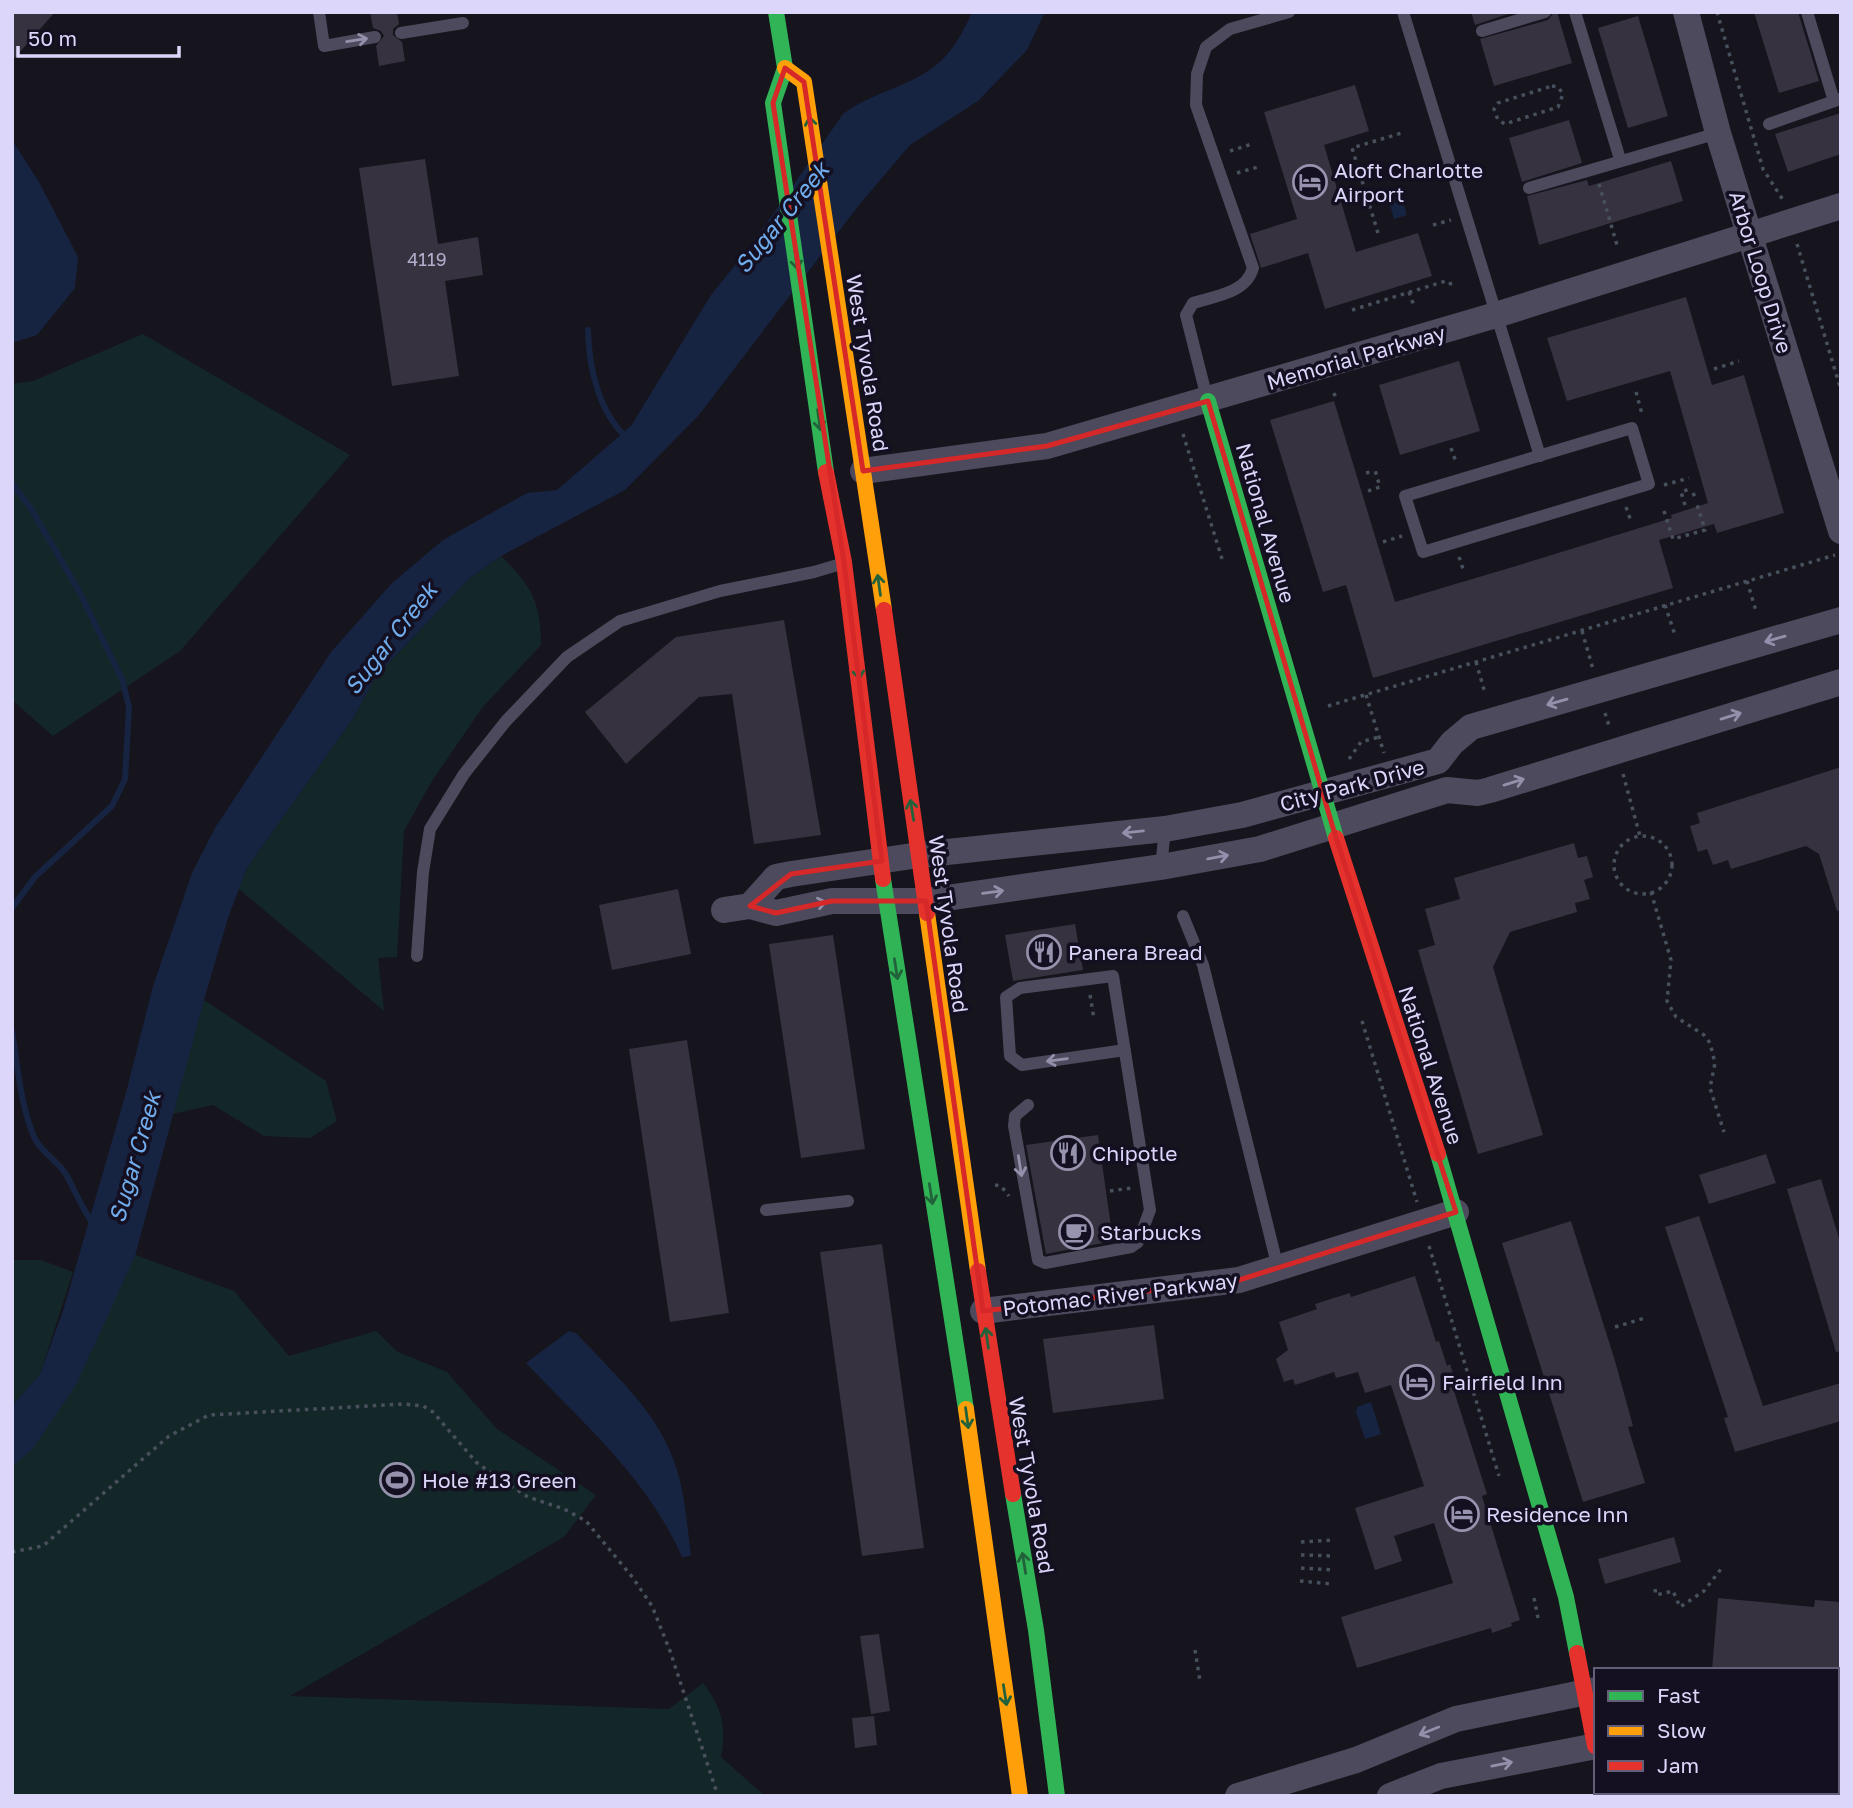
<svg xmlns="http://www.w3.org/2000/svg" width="1853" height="1808" font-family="'Golos Text',sans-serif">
  <rect width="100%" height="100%" fill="#16141d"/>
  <g fill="#142728">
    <path d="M 143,334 L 350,455 L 180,651 L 53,736 L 12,700 L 12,384 L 33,381 Z"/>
    <path d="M 501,556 C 532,586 541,603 541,645 L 482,708 L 432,781 L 404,831 L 397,957 L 378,958 L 384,1011 L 239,889 L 247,868 L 354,717 L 376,676 L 469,579 Z"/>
    <path d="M 204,1000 L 326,1081 L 337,1121 L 310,1138 L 264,1136 L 213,1105 L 172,1114 Z"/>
    <path d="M 108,1245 L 234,1291 L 289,1356 L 376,1331 L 398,1352 L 447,1372 L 497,1429 L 596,1495 L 564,1537 L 290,1696 L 669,1709 L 703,1683 C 722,1707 727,1728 721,1757 L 765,1796 L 12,1796 L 12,1423 L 38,1397 Z"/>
    <path d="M 12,1260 L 41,1260 L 73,1272 L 40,1374 L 12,1406 Z"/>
  </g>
  <g fill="#162442">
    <path d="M 972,12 L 1045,12 L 1027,50 L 978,101 L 910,145 L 859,205 L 699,415 L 625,490 L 501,556 L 469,579 L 376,676 L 354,717 L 247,868 L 228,918 L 204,1000 L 135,1256 L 76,1385 L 32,1450 L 12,1466 L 12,1406 L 40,1374 L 63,1311 L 127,1089 L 153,986 L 192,873 L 215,828 L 331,652 L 392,583 L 443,540 L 527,493 L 557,490 L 631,426 L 711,295 L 752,244 L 843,114 C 871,93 908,87 935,66 C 952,53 964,31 972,12 Z"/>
    <path d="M 12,140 L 39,182 L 78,257 L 75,288 L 37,335 L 12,343 Z"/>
    <path d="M 1399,187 L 1407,215 L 1394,219 L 1386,191 Z"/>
    <path d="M 569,1331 L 576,1333 C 611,1371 656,1410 674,1461 C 685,1491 687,1525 691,1556 L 682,1557 C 648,1479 584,1424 526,1363 Z"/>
    <path d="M 1371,1402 L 1381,1434 L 1365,1439 L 1356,1412 L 1357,1407 Z"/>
    <path d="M 1809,1792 L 1841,1796 L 1711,1796 Z"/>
  </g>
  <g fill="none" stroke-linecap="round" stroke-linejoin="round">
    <g stroke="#162442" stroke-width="6">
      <path d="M 588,330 C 589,367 598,411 626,437"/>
      <path d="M 12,483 L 30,507 L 79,591 L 122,679 L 129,707 L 125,779 L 112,806 L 35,877 L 12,908"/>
      <path d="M 12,1031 C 18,1066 20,1106 35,1139 C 43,1154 60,1162 67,1176 C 76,1193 82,1208 93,1224"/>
    </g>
  </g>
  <g fill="#36323f">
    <path d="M 12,12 L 55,12 L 12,61 Z"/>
    <path d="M 370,12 L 397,12 L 399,24 L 393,29 L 393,35 L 402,42 L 405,61 L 379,66 L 376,46 L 384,36 L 381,31 L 373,28 Z"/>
    <path d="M 1471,12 L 1514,12 L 1475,25 Z"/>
    <path d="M 1554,12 L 1557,12 L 1572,63 L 1494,86 L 1480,39 L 1548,20 Z"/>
    <path d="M 1754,12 L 1798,12 L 1819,81 L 1779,93 Z"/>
    <path d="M 1638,16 L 1668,116 L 1628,128 L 1598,28 Z"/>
    <path d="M 1355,85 L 1369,131 L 1324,145 L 1356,252 L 1418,233 L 1432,276 L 1325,309 L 1308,253 L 1261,268 L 1250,234 L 1297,219 L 1264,112 Z"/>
    <path d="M 1841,113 L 1841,154 L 1788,172 L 1775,134 Z"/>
    <path d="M 1569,120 L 1582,163 L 1522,182 L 1509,138 Z"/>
    <path d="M 425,159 L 438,244 L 478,237 L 483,275 L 445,281 L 459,376 L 392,386 L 359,168 Z"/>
    <path d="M 1671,161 L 1683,201 L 1539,245 L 1527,196 L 1587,180 L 1589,186 Z"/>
    <path d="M 1686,297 L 1712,385 L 1744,375 L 1784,513 L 1717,533 L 1714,524 L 1659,540 L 1673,588 L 1373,678 L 1346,585 L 1323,592 L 1270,420 L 1334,401 L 1395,602 L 1516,566 L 1672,518 L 1671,515 L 1708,503 L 1670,371 L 1567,401 L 1547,338 Z"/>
    <path d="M 1459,361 L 1480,431 L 1400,455 L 1379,385 Z"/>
    <path d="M 784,620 L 821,835 L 754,844 L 732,694 L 699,697 L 626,764 L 585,712 L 676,637 Z"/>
    <path d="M 1841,767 L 1841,910 L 1837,911 L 1819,854 L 1806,846 L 1731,869 L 1728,860 L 1713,865 L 1707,849 L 1698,852 L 1690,826 L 1700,823 L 1697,813 Z"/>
    <path d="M 1574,843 L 1578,858 L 1587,856 L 1593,877 L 1584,880 L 1590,899 L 1575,903 L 1577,912 L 1510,932 L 1493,967 L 1543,1135 L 1478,1154 L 1418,950 L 1435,945 L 1425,909 L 1460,899 L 1454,878 Z"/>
    <path d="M 678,889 L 691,954 L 612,970 L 599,905 Z"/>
    <path d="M 1075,924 L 1083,970 L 1013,981 L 1005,935 Z"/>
    <path d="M 833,935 L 865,1149 L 801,1158 L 769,944 Z"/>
    <path d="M 687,1040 L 729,1313 L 670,1322 L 629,1049 Z"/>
    <path d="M 1098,1135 L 1113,1241 L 1046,1254 L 1026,1145 Z"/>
    <path d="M 1766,1154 L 1776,1183 L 1709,1204 L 1699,1175 Z"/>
    <path d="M 1821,1179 L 1841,1245 L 1841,1351 L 1836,1352 L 1787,1189 Z"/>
    <path d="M 1699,1216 L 1763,1406 L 1841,1383 L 1841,1421 L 1735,1452 L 1724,1418 L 1728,1417 L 1665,1227 Z"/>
    <path d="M 1571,1221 L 1615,1361 L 1633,1426 L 1628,1427 L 1645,1483 L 1583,1502 L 1502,1243 Z"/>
    <path d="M 882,1244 L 924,1548 L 862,1556 L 820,1252 Z"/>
    <path d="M 1415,1276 L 1436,1342 L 1439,1341 L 1447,1366 L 1450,1364 L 1458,1389 L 1454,1391 L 1487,1494 L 1482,1496 L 1520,1620 L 1511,1623 L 1512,1626 L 1492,1633 L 1491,1628 L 1357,1668 L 1341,1617 L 1453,1583 L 1434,1523 L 1394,1536 L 1402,1561 L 1375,1570 L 1355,1508 L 1424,1486 L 1391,1385 L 1365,1393 L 1358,1372 L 1336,1378 L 1334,1372 L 1295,1385 L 1293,1379 L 1284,1382 L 1276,1359 L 1288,1350 L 1279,1322 L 1317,1309 L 1315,1304 L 1350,1293 L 1351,1297 Z"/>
    <path d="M 1154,1325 L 1164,1399 L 1053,1413 L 1043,1339 Z"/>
    <path d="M 1674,1537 L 1681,1562 L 1605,1584 L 1598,1559 Z"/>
    <path d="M 1718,1598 L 1814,1607 L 1815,1600 L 1841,1602 L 1841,1670 L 1712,1670 Z"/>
    <path d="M 879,1634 L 890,1711 L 871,1714 L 860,1636 Z"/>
    <path d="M 874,1716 L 877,1745 L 855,1748 L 852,1718 Z"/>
  </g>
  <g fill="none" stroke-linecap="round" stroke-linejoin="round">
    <g stroke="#47505c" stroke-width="3.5" stroke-dasharray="3.5 5" stroke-linecap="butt">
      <path d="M 1717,12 L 1763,169 L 1783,200"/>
      <path d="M 1552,86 L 1558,87 L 1563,94 L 1558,107 L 1505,124 L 1498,120 L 1494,109 L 1498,103 Z"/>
      <path d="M 1230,151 L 1252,144"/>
      <path d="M 1237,173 L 1258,167"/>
      <path d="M 1599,184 L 1617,245"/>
      <path d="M 1433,225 L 1451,220"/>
      <path d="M 1378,233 L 1352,148 L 1405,132"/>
      <path d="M 1797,244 L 1841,390"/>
      <path d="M 1450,282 L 1451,286"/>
      <path d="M 1409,292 L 1414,306"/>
      <path d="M 1352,310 L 1449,280"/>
      <path d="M 1714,369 L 1739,361"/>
      <path d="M 1636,392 L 1642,414"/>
      <path d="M 1334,393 L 1336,399"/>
      <path d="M 1183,434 L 1223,562"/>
      <path d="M 1451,448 L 1456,462"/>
      <path d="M 1366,473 L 1371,472"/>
      <path d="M 1664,485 L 1689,478"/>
      <path d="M 1368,491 L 1380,487 L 1375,470"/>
      <path d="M 1693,493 L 1695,497"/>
      <path d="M 1685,505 L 1681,492 L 1692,488"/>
      <path d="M 1626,507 L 1631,521"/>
      <path d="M 1664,511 L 1673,539 L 1705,530 L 1696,501"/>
      <path d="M 1383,542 L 1402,536"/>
      <path d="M 1459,557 L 1464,572"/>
      <path d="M 1747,581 L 1756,611"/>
      <path d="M 1665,605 L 1675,635"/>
      <path d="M 1582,631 L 1593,669"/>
      <path d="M 1476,662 L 1485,693"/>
      <path d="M 1366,695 L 1384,753"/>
      <path d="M 1328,706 L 1835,555"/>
      <path d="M 1605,713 L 1610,729"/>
      <path d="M 1349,759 L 1361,742 L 1379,737"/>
      <path d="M 1623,774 L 1640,836"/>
      <circle cx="1643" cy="865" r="29"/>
      <path d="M 1651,892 L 1671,960 L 1667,1001 L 1676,1017 L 1704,1035 L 1710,1043 L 1715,1063 L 1710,1088 L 1724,1132"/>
      <path d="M 1090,995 L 1094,1019"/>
      <path d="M 1362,1021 L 1417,1202"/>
      <path d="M 995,1185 L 1001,1186 L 1009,1196"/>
      <path d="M 1110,1191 L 1132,1188"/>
      <path d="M 1429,1246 L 1499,1476"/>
      <path d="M 1615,1327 L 1645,1318"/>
      <path d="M 1301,1542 L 1333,1540"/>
      <path d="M 12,1552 L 43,1546 L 169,1436 L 209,1415 L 404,1404 L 423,1406 L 433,1412 L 476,1462 L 494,1475 L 528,1497 L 564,1509 L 586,1521 L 633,1578 L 652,1606 L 670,1651 L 718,1796"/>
      <path d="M 1301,1555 L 1334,1556"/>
      <path d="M 1301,1568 L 1333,1570"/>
      <path d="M 1300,1581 L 1332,1584"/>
      <path d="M 1655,1589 L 1656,1595 L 1673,1591 L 1680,1607 L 1704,1591 L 1721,1569"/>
      <path d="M 1534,1598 L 1538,1618"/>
      <path d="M 1195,1650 L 1200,1681"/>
    </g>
    <g stroke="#4c4a5c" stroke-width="12">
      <path d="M 319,12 L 324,46 L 375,37"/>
      <path d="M 1403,12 L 1540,456"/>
      <path d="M 1575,12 L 1620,159"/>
      <path d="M 1807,12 L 1834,101"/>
      <path d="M 1482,31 L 1545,12"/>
      <path d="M 401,33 L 463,23"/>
      <path d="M 1769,124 L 1840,99"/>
      <path d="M 1529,188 L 1718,133"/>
      <path d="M 1207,398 L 1186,315 L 1193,303 C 1216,296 1246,293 1253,268 L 1196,105 L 1197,74 L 1206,47 L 1230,29 L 1289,12"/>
      <path d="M 1632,428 L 1649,484 L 1423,552 L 1405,496 Z"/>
      <path d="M 1161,867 L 1165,829"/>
      <path d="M 1183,916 L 1203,965 L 1278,1268"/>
      <path d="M 417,956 L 423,872 L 430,829 L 464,774 L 506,721 L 567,657 L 620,621 L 720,591 L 814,572 L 841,564"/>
      <path d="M 1028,1105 L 1015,1116 L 1014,1126 L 1038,1260 L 1045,1263 L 1131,1247 L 1138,1242 L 1150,1210 L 1113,976 L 1020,988 L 1006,997 L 1010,1056 L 1022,1065 L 1125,1050"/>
      <path d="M 766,1210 L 848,1201"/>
    </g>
    <g stroke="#4c4a5c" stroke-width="26">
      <path d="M 1686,12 L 1718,133 L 1841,531"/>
      <path d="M 863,471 L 1047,446 L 1496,315 L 1841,206"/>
      <path d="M 750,906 L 776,877 L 791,874 L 919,855 L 1165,829 L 1242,815 L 1438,761 L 1452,743 L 1471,727 L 1841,620"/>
      <path d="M 724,910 L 750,906 L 776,913 L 832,901 L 926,901 L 1161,867 L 1260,849 L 1447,790 L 1478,793 L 1490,790 L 1841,682"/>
      <path d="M 983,1311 L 1239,1280 L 1456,1212"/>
      <path d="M 1837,1715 L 1841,1715"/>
      <path d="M 1238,1796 L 1356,1760 L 1456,1719 L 1596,1690"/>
      <path d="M 1390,1796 L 1441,1776 L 1596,1746"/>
    </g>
    <g stroke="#30b455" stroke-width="16">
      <path d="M 776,12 L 785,68 L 773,103 L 826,472"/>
      <path d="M 1208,401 L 1336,838"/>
      <path d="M 883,879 L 966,1409"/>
      <path d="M 1438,1154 L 1566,1597 L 1577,1653"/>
      <path d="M 1013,1494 L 1036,1630 L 1057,1796"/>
    </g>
    <g stroke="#ff9f0a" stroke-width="16">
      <path d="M 785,68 L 804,82 L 884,610"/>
      <path d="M 927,913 L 978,1271"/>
      <path d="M 966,1409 L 1020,1796"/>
    </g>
    <g stroke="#e5322d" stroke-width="16">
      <path d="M 826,472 L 844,562 L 883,879"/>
      <path d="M 884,610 L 927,913"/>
      <path d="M 1336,838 L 1438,1154"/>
      <path d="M 978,1271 L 1013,1494"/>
      <path d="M 1577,1653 L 1595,1746"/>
    </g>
  </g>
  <defs><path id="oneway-shaft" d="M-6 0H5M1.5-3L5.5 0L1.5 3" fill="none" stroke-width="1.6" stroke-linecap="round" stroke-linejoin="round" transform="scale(1.75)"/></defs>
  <g stroke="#9490ab">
    <use href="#oneway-shaft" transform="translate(357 40) rotate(-9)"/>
    <use href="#oneway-shaft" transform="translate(1775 639) rotate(164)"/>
    <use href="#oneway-shaft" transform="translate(1557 702) rotate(164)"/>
    <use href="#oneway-shaft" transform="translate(1731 716) rotate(-17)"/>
    <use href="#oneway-shaft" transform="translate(1514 782) rotate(-17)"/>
    <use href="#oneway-shaft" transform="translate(1133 832) rotate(174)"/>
    <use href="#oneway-shaft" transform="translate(1218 857) rotate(-10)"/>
    <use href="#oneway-shaft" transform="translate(993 892) rotate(-8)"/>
    <use href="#oneway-shaft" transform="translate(816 904) rotate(-12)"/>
    <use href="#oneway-shaft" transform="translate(1057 1060) rotate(172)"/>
    <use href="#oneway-shaft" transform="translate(1020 1166) rotate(81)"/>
    <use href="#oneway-shaft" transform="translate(1429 1731) rotate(158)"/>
    <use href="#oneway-shaft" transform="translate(1502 1764) rotate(-11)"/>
  </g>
  <g stroke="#22623b">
    <use href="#oneway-shaft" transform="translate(811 127) rotate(-99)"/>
    <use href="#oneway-shaft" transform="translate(796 259) rotate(82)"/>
    <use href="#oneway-shaft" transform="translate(819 420) rotate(82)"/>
    <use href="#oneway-shaft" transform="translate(879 585) rotate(-98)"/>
    <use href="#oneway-shaft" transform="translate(858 669) rotate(82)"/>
    <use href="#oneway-shaft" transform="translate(912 810) rotate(-99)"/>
    <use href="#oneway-shaft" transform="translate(896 969) rotate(81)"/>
    <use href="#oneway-shaft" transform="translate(931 1194) rotate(81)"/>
    <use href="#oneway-shaft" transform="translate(987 1338) rotate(-98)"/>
    <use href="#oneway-shaft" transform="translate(967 1418) rotate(82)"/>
    <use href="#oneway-shaft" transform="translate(1024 1563) rotate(-99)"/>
    <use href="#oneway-shaft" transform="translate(1005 1695) rotate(81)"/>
  </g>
  <path fill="none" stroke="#d62828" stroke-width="5" stroke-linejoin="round" d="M 785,68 L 804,82 L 863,471 L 1047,446 L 1208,401 L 1333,828 L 1456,1212 L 1239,1280 L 983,1311 L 926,901 L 832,901 L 776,913 L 750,906 L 791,874 L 882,861 L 844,562 L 773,103 Z"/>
  <defs>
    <g id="hotel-ring" transform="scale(1.75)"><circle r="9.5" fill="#141021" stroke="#9792ad" stroke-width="1.5"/><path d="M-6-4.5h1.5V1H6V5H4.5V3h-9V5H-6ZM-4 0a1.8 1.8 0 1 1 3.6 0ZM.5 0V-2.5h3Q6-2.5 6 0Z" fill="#9792ad"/></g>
    <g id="restaurant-ring" transform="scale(1.75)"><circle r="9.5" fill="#141021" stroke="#9792ad" stroke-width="1.5"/><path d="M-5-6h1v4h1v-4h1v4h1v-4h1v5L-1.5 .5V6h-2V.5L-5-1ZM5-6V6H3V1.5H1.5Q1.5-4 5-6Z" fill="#9792ad"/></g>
    <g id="cafe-ring" transform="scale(1.75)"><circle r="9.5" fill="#141021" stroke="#9792ad" stroke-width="1.5"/><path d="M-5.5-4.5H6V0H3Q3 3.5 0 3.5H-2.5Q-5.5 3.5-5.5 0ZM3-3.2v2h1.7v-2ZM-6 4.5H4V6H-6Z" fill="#9792ad"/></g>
    <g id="stadium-ring" transform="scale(1.75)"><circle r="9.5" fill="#141021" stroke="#9792ad" stroke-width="1.5"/><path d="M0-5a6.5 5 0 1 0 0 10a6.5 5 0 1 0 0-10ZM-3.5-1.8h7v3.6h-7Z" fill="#9792ad"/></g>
  </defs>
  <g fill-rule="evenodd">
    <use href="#hotel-ring" x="1310" y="182"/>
    <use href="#restaurant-ring" x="1044" y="952"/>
    <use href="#restaurant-ring" x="1068" y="1153"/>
    <use href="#cafe-ring" x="1076" y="1232"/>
    <use href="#hotel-ring" x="1417" y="1382"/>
    <use href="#stadium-ring" x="397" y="1480"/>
    <use href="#hotel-ring" x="1462" y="1514"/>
  </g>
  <g text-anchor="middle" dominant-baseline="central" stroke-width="7" stroke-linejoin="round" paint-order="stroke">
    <g font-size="18" fill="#b2adcb">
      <text x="427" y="259">4119</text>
    </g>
    <g font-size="21" fill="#dcd6fa" stroke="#141021" text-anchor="start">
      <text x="1334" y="170">Aloft Charlotte<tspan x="1334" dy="24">Airport</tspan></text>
      <text x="1068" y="952">Panera Bread</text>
      <text x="1092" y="1153">Chipotle</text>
      <text x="1100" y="1232">Starbucks</text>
      <text x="1442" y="1382">Fairfield Inn</text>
      <text x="422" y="1480">Hole #13 Green</text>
      <text x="1486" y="1514">Residence Inn</text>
    </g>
    <g font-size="21" fill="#dcd6fa" stroke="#141021">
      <text transform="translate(1761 272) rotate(73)">Arbor Loop Drive</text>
      <text transform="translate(1356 357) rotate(-16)">Memorial Parkway</text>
      <text transform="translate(868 363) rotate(81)">West Tyvola Road</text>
      <text transform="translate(1266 523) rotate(74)">National Avenue</text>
      <text transform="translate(1352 785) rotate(-15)">City Park Drive</text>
      <text transform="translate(949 924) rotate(82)">West Tyvola Road</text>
      <text transform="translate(1431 1065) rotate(72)">National Avenue</text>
      <text transform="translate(1120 1294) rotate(-7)">Potomac River Parkway</text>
      <text transform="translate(1032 1485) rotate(80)">West Tyvola Road</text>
    </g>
    <g font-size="23" font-style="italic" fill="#71aded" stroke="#141021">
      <text transform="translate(781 217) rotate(-51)">Sugar Creek</text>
      <text transform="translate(390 638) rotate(-52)">Sugar Creek</text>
      <text transform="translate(134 1157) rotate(-74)">Sugar Creek</text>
    </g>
  </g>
  <rect width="1853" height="1808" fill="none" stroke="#dcd6fa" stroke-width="28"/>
  <rect x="1594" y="1668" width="245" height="126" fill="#141021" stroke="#645f78" stroke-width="2"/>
  <rect x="1608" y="1691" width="35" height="10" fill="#30b455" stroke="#645f78" stroke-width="2"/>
  <text x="1657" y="1703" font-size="21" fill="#dcd6fa">Fast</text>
  <rect x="1608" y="1726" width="35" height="10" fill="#ff9f0a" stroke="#645f78" stroke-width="2"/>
  <text x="1657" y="1738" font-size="21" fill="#dcd6fa">Slow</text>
  <rect x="1608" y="1761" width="35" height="10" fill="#e5322d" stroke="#645f78" stroke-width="2"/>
  <text x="1657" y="1773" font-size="21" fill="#dcd6fa">Jam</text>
  <path d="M18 46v10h161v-10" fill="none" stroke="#dcd6fa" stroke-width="3.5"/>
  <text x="28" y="46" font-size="21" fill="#dcd6fa" stroke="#141021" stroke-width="5" paint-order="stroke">50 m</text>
</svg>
